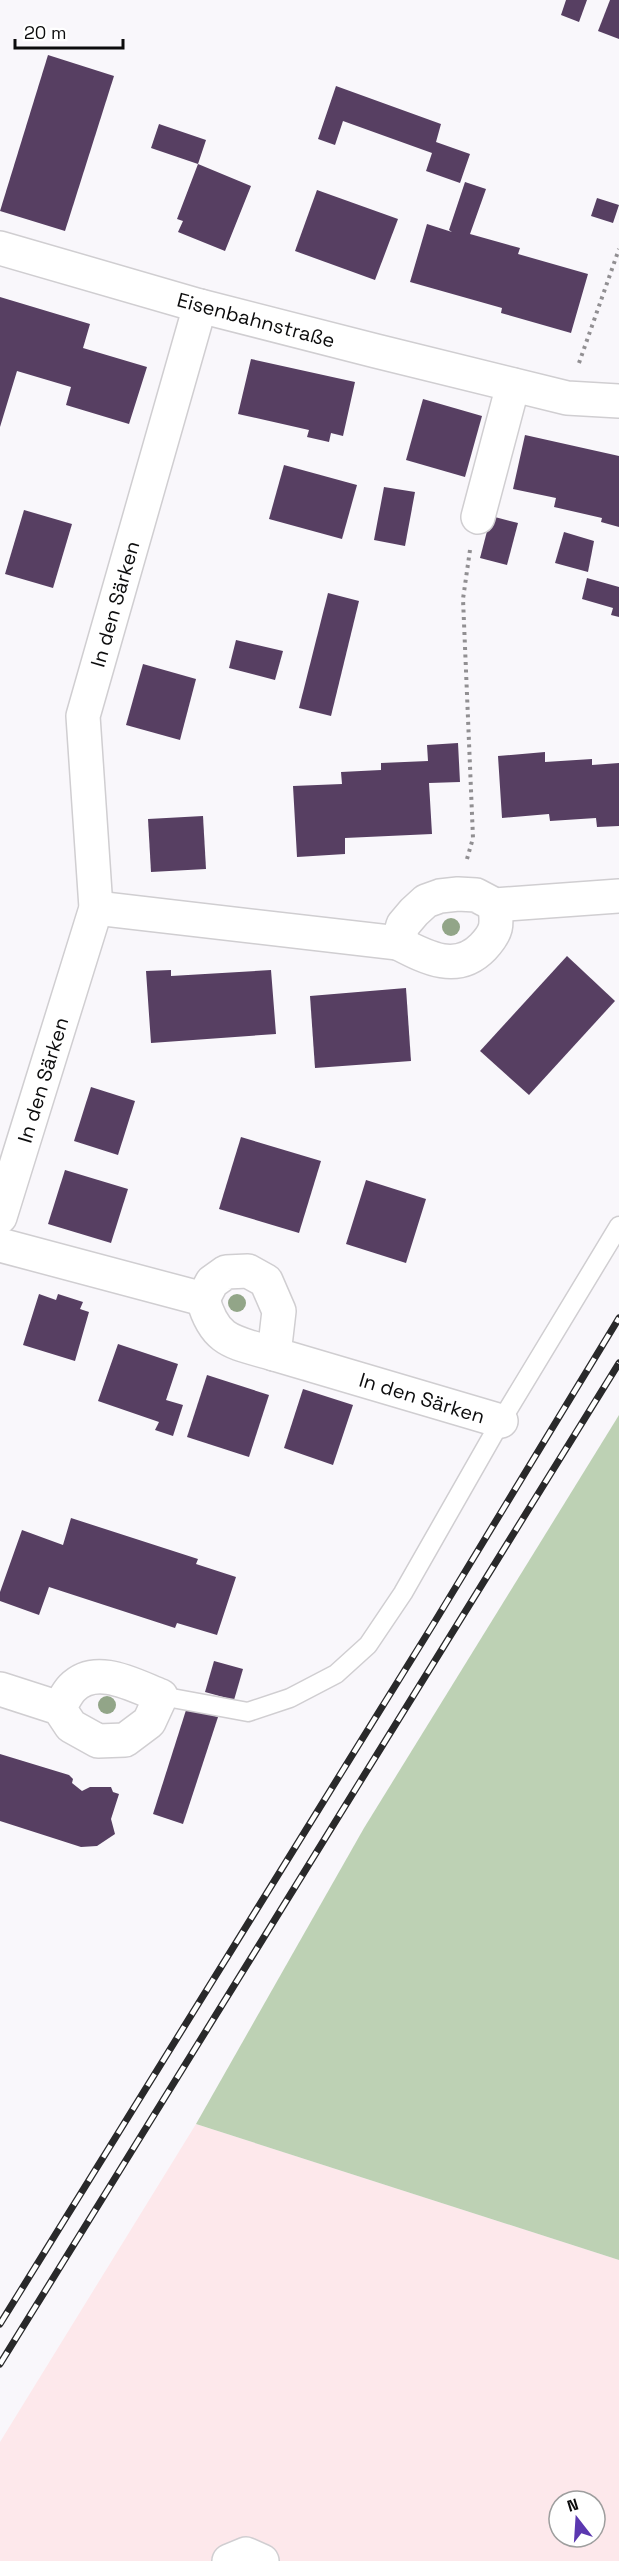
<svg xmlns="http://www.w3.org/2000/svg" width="619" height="2561" font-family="'Space Grotesk',sans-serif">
  <rect width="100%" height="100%" fill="#f9f7fb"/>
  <path fill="#fde8eb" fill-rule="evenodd" d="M 196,2124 L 619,2260 L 619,2561 L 0,2561 L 0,2442 ZM 559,2501 L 595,2501 L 595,2537 L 559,2537 Z"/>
  <path fill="#bdd1b4" d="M 619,1415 L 619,2260 L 196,2124 L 364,1828 Z"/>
  <g fill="#573f62">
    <path d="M 566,0 L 587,0 L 579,22 L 561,15 Z"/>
    <path d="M 610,0 L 619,0 L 619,39 L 598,31 Z"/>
    <path d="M 48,55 L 114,76 L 65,231 L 0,211 Z"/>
    <path d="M 336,86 L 441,124 L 436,142 L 470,154 L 460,183 L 426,171 L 432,153 L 343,121 L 335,145 L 318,139 Z"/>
    <path d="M 159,124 L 206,140 L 198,164 L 151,148 Z"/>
    <path d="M 198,164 L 251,186 L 225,251 L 178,232 L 183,221 L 177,219 Z"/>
    <path d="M 465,182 L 486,189 L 470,234 L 520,248 L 518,254 L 588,274 L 571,333 L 501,313 L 502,308 L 410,282 L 427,224 L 452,232 L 449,230 Z"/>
    <path d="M 317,190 L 398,219 L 375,280 L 295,251 Z"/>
    <path d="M 597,198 L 619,205 L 613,223 L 591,216 Z"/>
    <path d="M 0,297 L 90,324 L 83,348 L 147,367 L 129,424 L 66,405 L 71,387 L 17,371 L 0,427 Z"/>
    <path d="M 251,359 L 355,382 L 343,436 L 331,433 L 329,442 L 307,437 L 309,430 L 238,414 Z"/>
    <path d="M 423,399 L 482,416 L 465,477 L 406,460 Z"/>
    <path d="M 525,435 L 619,456 L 619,527 L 601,522 L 602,518 L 554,507 L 556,498 L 513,489 Z"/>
    <path d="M 284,465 L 357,485 L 342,539 L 269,519 Z"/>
    <path d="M 384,487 L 415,492 L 405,546 L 374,540 Z"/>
    <path d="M 24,510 L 72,524 L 53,588 L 5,574 Z"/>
    <path d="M 491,516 L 518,523 L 507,565 L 480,558 Z"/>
    <path d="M 564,532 L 594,541 L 588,572 L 555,563 Z"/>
    <path d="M 587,578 L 619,587 L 619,617 L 611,615 L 613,608 L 582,599 Z"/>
    <path d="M 328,593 L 359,601 L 331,716 L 299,708 Z"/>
    <path d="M 236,640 L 283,651 L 275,680 L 229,668 Z"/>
    <path d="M 143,664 L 196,679 L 180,740 L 126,725 Z"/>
    <path d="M 458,743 L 460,782 L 429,783 L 432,834 L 345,838 L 345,854 L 297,857 L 293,786 L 342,784 L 341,772 L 381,770 L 381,763 L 428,761 L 427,745 Z"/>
    <path d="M 545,752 L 545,762 L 592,759 L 592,765 L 619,763 L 619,826 L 597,827 L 596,818 L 550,821 L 549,814 L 502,818 L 498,756 Z"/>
    <path d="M 203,816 L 206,869 L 151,872 L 148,819 Z"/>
    <path d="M 567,956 L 615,1001 L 529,1095 L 480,1051 Z"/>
    <path d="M 171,970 L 171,976 L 271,970 L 276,1034 L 151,1043 L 146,971 Z"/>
    <path d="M 406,988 L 411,1061 L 315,1068 L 310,996 Z"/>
    <path d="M 91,1087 L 135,1101 L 118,1155 L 74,1141 Z"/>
    <path d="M 241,1137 L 321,1161 L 299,1233 L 219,1209 Z"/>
    <path d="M 65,1170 L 128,1189 L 111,1243 L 48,1224 Z"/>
    <path d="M 366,1180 L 426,1199 L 406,1263 L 346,1244 Z"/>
    <path d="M 39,1294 L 56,1300 L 58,1294 L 83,1302 L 80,1309 L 89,1312 L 75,1361 L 23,1345 Z"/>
    <path d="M 118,1344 L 178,1364 L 166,1400 L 183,1405 L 173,1436 L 155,1430 L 159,1422 L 98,1401 Z"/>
    <path d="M 207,1375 L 269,1395 L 249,1457 L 187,1437 Z"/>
    <path d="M 303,1389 L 353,1405 L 333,1465 L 284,1448 Z"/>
    <path d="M 71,1518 L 198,1559 L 196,1564 L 236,1577 L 217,1635 L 177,1623 L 175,1628 L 49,1587 L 39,1615 L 0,1601 L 0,1592 L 22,1530 L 63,1545 Z"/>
    <path d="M 214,1661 L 243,1669 L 234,1700 L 205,1692 Z"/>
    <path d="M 187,1707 L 218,1717 L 183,1824 L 153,1814 Z"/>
    <path d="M 0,1754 L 69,1775 L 73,1779 L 72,1783 L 82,1791 L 90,1787 L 111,1787 L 113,1792 L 119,1794 L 111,1819 L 115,1834 L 97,1846 L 81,1847 L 0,1821 Z"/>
  </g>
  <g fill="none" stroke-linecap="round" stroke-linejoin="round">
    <g stroke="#d0ced1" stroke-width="21">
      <path id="lane" d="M 161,1696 L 248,1712 L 290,1698 L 336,1674 L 368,1645 L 403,1593 L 501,1421 L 619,1226"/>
    </g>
    <g stroke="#d0ced1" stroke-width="36">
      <g id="street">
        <path d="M 478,517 L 513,385"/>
        <path d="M 96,908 L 398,943 L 403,925 L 414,912 L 426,901 L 440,896 L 458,894 L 476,895 L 495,905 L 619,896"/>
        <path d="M 398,943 C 427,958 457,974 483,947 C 498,931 497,925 495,905"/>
        <path d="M 0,1217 L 96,908 L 83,716 L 200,306"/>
        <path d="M 0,1245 L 203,1299 L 212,1282 L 226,1272 L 248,1271 L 266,1281 L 279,1311 L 274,1354 L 501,1421"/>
        <path d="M 203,1299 C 215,1343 234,1342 274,1354"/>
        <path d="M 0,1689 L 59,1708 L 71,1726 L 98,1741 L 125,1740 L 149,1722 L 161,1696 C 135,1686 96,1663 72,1688 C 67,1693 63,1702 59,1708"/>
        <path d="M 229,2561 L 246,2554 L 262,2561"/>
      </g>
    </g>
    <g stroke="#d0ced1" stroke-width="36">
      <path id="secondary" d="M 0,248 L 200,306 L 376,351 L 567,398 L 619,401"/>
    </g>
    <g stroke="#918f92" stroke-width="4" stroke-dasharray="3 4.5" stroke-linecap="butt">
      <path d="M 579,363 L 619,249"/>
      <path d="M 467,859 L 473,838 L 463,599 L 470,550"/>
    </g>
    <use href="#lane" stroke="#fff" stroke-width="18"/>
    <use href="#street" stroke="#fff" stroke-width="33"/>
    <use href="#secondary" stroke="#fff" stroke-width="33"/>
    <g stroke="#29292a" stroke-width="7">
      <g id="rail">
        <path d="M 0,2324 L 434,1623 L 619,1318"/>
        <path d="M 0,2364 L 619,1363"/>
      </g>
    </g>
    <use href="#rail" stroke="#fff" stroke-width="4.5" stroke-dasharray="14" stroke-linecap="butt"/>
  </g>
  <g fill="#92a588">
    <circle cx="451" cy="927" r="9"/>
    <circle cx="237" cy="1303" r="9"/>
    <circle cx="107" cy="1705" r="9"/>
  </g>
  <g text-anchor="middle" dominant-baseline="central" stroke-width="6" stroke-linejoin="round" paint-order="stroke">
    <g font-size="20" fill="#0c0c0d" stroke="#fff">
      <text transform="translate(256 320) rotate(15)">Eisenbahnstraße</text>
      <text transform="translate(115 604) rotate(-74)">In den Särken</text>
      <text transform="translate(43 1080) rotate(-73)">In den Särken</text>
      <text transform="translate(422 1398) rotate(17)">In den Särken</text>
    </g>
  </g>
  <g transform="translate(577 2519) rotate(343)"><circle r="28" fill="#ffffff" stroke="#9e9e9e" stroke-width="1.5"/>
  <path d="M0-4.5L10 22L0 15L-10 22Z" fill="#5b38b0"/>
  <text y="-9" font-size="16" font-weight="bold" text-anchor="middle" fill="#0c0c0d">N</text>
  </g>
  <path d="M15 39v9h108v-9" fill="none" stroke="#0c0c0d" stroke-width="3"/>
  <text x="24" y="39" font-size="18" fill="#0c0c0d" stroke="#ffffff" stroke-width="4.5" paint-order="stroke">20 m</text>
</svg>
